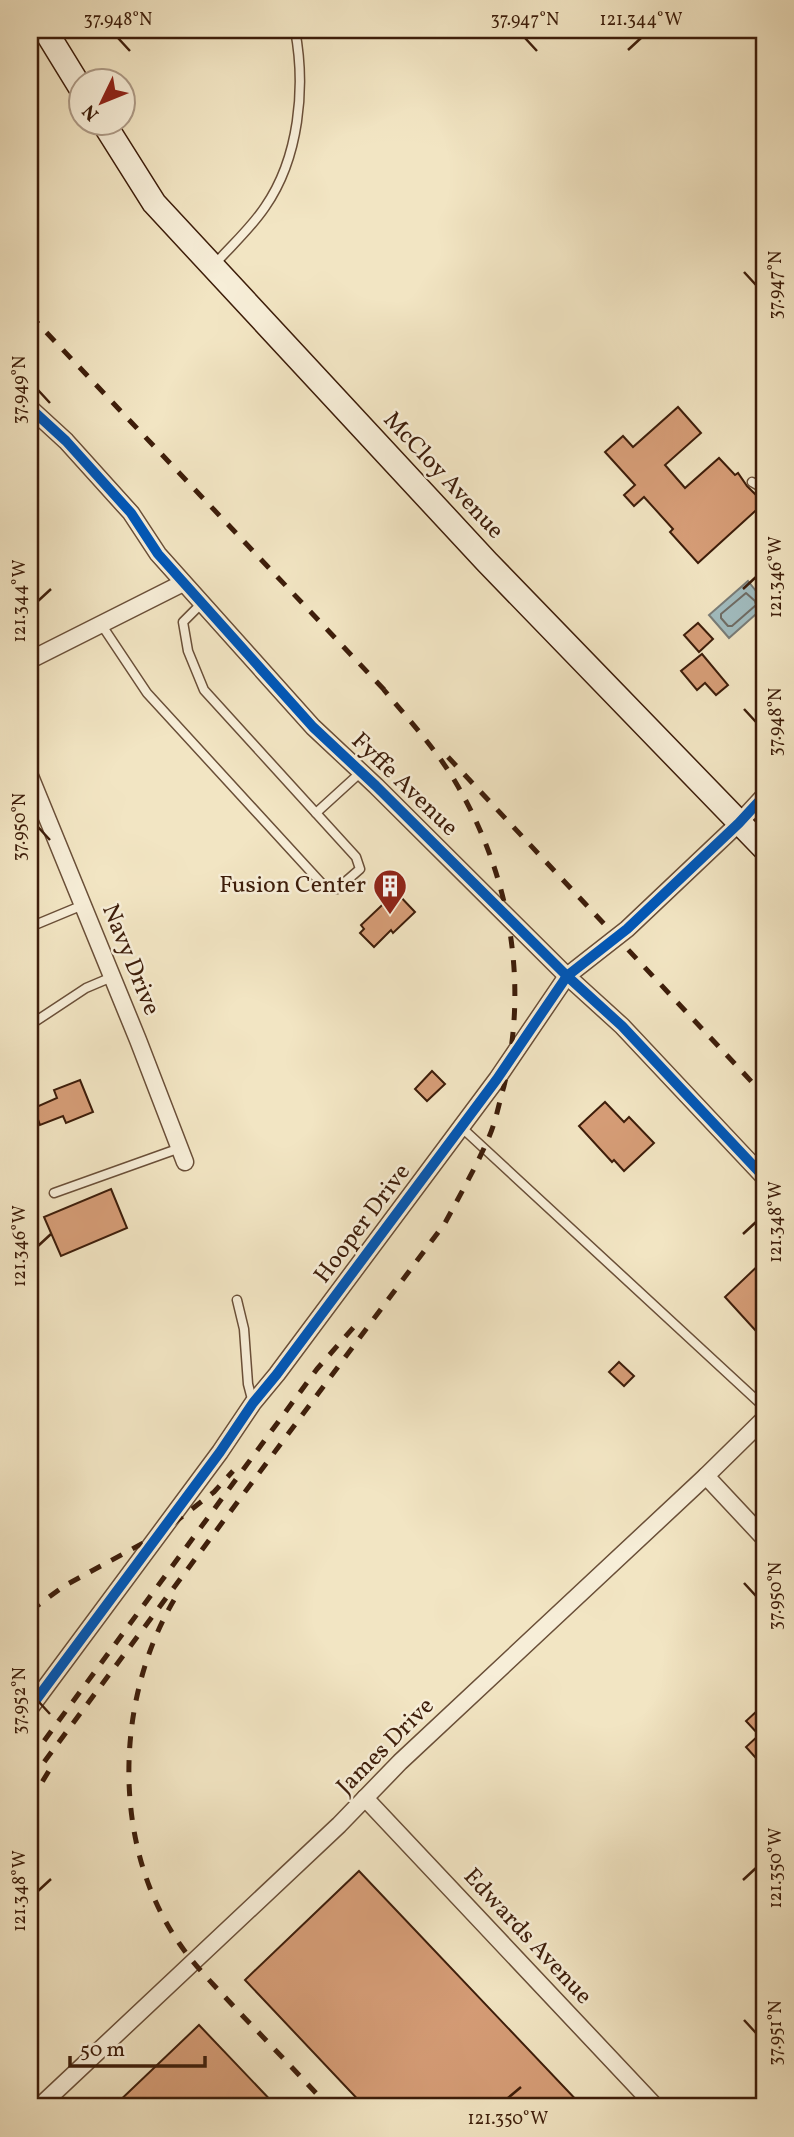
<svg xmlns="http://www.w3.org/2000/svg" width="794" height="2137" font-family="Vollkorn,serif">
  <rect width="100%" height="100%" fill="#f2e5c3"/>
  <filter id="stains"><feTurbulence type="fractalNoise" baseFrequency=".00286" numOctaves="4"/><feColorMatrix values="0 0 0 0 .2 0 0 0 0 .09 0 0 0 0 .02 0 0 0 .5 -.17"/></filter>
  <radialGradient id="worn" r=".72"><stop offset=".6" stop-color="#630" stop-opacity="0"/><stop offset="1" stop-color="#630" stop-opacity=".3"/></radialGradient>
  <path fill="#a1bcbf" stroke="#797c77" stroke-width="2" d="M 748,581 L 764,601 L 764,607 L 729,638 L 709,615 Z"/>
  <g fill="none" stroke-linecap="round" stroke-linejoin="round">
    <path stroke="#6f6c64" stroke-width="2" d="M 746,593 L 755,601 L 756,605 L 732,626 L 728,626 L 721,618 L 721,614 Z"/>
  </g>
  <g fill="#d69d77" stroke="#3d1d0a" stroke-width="2">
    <path d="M 678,407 L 701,433 L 665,465 L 685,488 L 719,458 L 735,475 L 738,473 L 747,486 L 764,503 L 698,563 L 670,532 L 673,529 L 644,497 L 634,506 L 624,495 L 635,485 L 605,452 L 623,436 L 633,447 Z"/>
    <path d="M 698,623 L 713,639 L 699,652 L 684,635 Z"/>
    <path d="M 702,654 L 728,685 L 716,695 L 705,683 L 697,690 L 681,671 Z"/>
    <path d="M 396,892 L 415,912 L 393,933 L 391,930 L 374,947 L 360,933 L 364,929 L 361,925 Z"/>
    <path d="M 432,1071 L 445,1084 L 427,1101 L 415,1089 Z"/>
    <path d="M 80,1080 L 93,1112 L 66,1123 L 63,1116 L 40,1125 L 34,1108 L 57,1098 L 54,1090 Z"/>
    <path d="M 605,1102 L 624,1122 L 629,1117 L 654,1143 L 624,1171 L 614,1160 L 612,1162 L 579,1126 Z"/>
    <path d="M 111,1189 L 127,1228 L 61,1256 L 44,1217 Z"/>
    <path d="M 764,1260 L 764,1323 L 756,1331 L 725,1297 Z"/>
    <path d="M 619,1362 L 634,1376 L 624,1386 L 609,1372 Z"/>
    <path d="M 757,1711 L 764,1719 L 764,1767 L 746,1747 L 759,1735 L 746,1721 Z"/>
    <path d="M 359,1871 L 583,2107 L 365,2107 L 245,1980 Z"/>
    <path d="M 199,2025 L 277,2107 L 113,2107 Z"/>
  </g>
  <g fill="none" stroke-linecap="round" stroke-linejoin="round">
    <g stroke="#6a4f38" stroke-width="11">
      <g id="lane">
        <path d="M 215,264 C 231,246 251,228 265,207 C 299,158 306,88 295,30"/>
        <path d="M 752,482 L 764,489"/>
        <path d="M 101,624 L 147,693 L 324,886 L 337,889 L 360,869 L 356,857 L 204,690 L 188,651 L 183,622 L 202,603"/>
        <path d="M 316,813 L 361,772"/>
        <path d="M 30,927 L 83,905"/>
        <path d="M 30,1025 L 86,988 L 112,977"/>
        <path d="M 461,1127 L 764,1407"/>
        <path d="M 54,1193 L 180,1148"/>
        <path d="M 237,1300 L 244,1329 L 248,1384 L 253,1403"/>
      </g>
    </g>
    <g stroke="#6a4f38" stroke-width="19">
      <g id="street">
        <path d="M 30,408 L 66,441 L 131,513 L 158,554 L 313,727 L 376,786 L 567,976 L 622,1026 L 764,1177"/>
        <path d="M 30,660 L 183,583"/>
        <path d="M 30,776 L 138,1040 L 185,1162"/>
        <path d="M 706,1476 L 764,1538"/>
        <path d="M 30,1708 L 220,1452 L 253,1403 L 277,1374 L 497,1079 L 567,976 L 627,929 L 739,823 L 764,796"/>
        <path d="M 365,1798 L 656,2107"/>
        <path d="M 39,2107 L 339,1825 L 400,1762 L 706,1476 L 764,1419"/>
      </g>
    </g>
    <g stroke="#3d1d0a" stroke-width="26">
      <g id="secondary">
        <path d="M 45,30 L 80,87"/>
        <path d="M 103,122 L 154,203 L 487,562 L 764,848"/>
      </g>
    </g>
    <use href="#lane" stroke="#f7eed8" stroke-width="8"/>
    <use href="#street" stroke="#f7eed8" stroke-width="16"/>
    <use href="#secondary" stroke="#f7eed8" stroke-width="23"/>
    <g stroke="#3d1d0a" stroke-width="5" stroke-dasharray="12 12" stroke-linecap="butt">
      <path d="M 30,315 L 390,696"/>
      <path d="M 448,757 L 764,1095"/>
      <path d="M 174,1600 C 115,1700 111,1845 179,1943 C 196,1968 218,1989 238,2011 C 269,2043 299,2075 329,2107"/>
      <path d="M 30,1611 L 64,1586 L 158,1535 L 214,1492 L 233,1471"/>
      <path d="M 30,1760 L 317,1369 L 360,1320"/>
      <path d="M 30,1781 L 445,1223 C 460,1195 476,1167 489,1137 C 496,1121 499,1103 504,1086 C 529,982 510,875 456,783 C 436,749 409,720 384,690"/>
      <path d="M 30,1802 L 50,1769"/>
    </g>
    <g stroke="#f7eed8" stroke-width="15">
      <g id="cycleway">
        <path d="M 30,408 L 66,441 L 131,513 L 158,554 L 313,727 L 376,786 L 567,976 L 622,1026 L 764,1177"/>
        <path d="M 30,1708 L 220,1452 L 253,1403 L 277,1374 L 497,1079 L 567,976 L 627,929 L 739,823 L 764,796"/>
      </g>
    </g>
    <use href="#cycleway" stroke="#0057b8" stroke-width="10"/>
  </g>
  <path fill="none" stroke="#3d1d0a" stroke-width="2.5" d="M 118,38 L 130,51M 525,38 L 537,51M 628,50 L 641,38M 744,272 L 756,285M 38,390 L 50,403M 743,589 L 756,577M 38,601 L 51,589M 744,709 L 756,722M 38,827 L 50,840M 743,1234 L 756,1222M 38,1246 L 51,1234M 744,1583 L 756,1596M 38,1701 L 50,1714M 743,1880 L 756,1868M 38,1891 L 51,1879M 744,2020 L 756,2033M 508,2098 L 521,2087"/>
  <defs>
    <g id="building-pin" transform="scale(1.75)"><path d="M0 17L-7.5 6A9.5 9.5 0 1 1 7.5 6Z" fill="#8f2418" stroke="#f7eed8"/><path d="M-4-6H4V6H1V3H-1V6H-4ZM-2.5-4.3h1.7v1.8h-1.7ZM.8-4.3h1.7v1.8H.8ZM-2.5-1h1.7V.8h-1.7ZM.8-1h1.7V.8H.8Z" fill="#fff"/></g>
  </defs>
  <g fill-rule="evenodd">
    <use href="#building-pin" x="390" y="886"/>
  </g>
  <g text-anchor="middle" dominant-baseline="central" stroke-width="5" stroke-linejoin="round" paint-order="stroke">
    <g font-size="24" fill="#3d1d0a" stroke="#f7eed8">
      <text transform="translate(443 476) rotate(47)">McCloy Avenue</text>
      <text transform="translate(404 785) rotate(44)">Fyffe Avenue</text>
      <text transform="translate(130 960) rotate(68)">Navy Drive</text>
      <text transform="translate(363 1224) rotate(-53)">Hooper Drive</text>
      <text transform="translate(386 1747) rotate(-45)">James Drive</text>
      <text transform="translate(527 1937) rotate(47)">Edwards Avenue</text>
    </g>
    <g font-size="24" fill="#3d1d0a" stroke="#f7eed8" text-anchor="end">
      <text x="366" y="886">Fusion Center</text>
    </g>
  </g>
  <rect width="794" height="2137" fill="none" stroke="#f2e5c3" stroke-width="77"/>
  <g transform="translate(102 102) rotate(227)"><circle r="33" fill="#f7eed8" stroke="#ad9a86" stroke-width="2"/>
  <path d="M0-5L12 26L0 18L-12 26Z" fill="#8f2418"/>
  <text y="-10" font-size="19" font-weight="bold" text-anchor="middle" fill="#3d1d0a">N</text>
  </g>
  <path d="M70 2056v10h135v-10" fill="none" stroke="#3d1d0a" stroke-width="3.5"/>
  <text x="80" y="2056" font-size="21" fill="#3d1d0a" stroke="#f7eed8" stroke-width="5" paint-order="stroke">50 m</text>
  <rect x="38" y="38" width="718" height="2060" fill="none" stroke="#3d1d0a" stroke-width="2.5"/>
  <g font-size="18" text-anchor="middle" fill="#3d1d0a">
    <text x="118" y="25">37.948°N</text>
    <text x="525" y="25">37.947°N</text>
    <text x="641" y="25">121.344°W</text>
    <text transform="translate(775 285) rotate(-90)" y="6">37.947°N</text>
    <text transform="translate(19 390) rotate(-90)" y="6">37.949°N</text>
    <text transform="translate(775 577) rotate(-90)" y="6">121.346°W</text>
    <text transform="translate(19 601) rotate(-90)" y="6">121.344°W</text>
    <text transform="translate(775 722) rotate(-90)" y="6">37.948°N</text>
    <text transform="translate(19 827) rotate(-90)" y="6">37.950°N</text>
    <text transform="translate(775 1222) rotate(-90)" y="6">121.348°W</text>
    <text transform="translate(19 1246) rotate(-90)" y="6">121.346°W</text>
    <text transform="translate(775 1596) rotate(-90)" y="6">37.950°N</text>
    <text transform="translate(19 1701) rotate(-90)" y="6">37.952°N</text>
    <text transform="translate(775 1868) rotate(-90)" y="6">121.350°W</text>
    <text transform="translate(19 1891) rotate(-90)" y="6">121.348°W</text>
    <text transform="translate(775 2033) rotate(-90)" y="6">37.951°N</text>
    <text x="508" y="2124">121.350°W</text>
  </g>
  <rect width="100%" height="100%" filter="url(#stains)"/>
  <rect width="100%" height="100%" fill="url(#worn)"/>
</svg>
